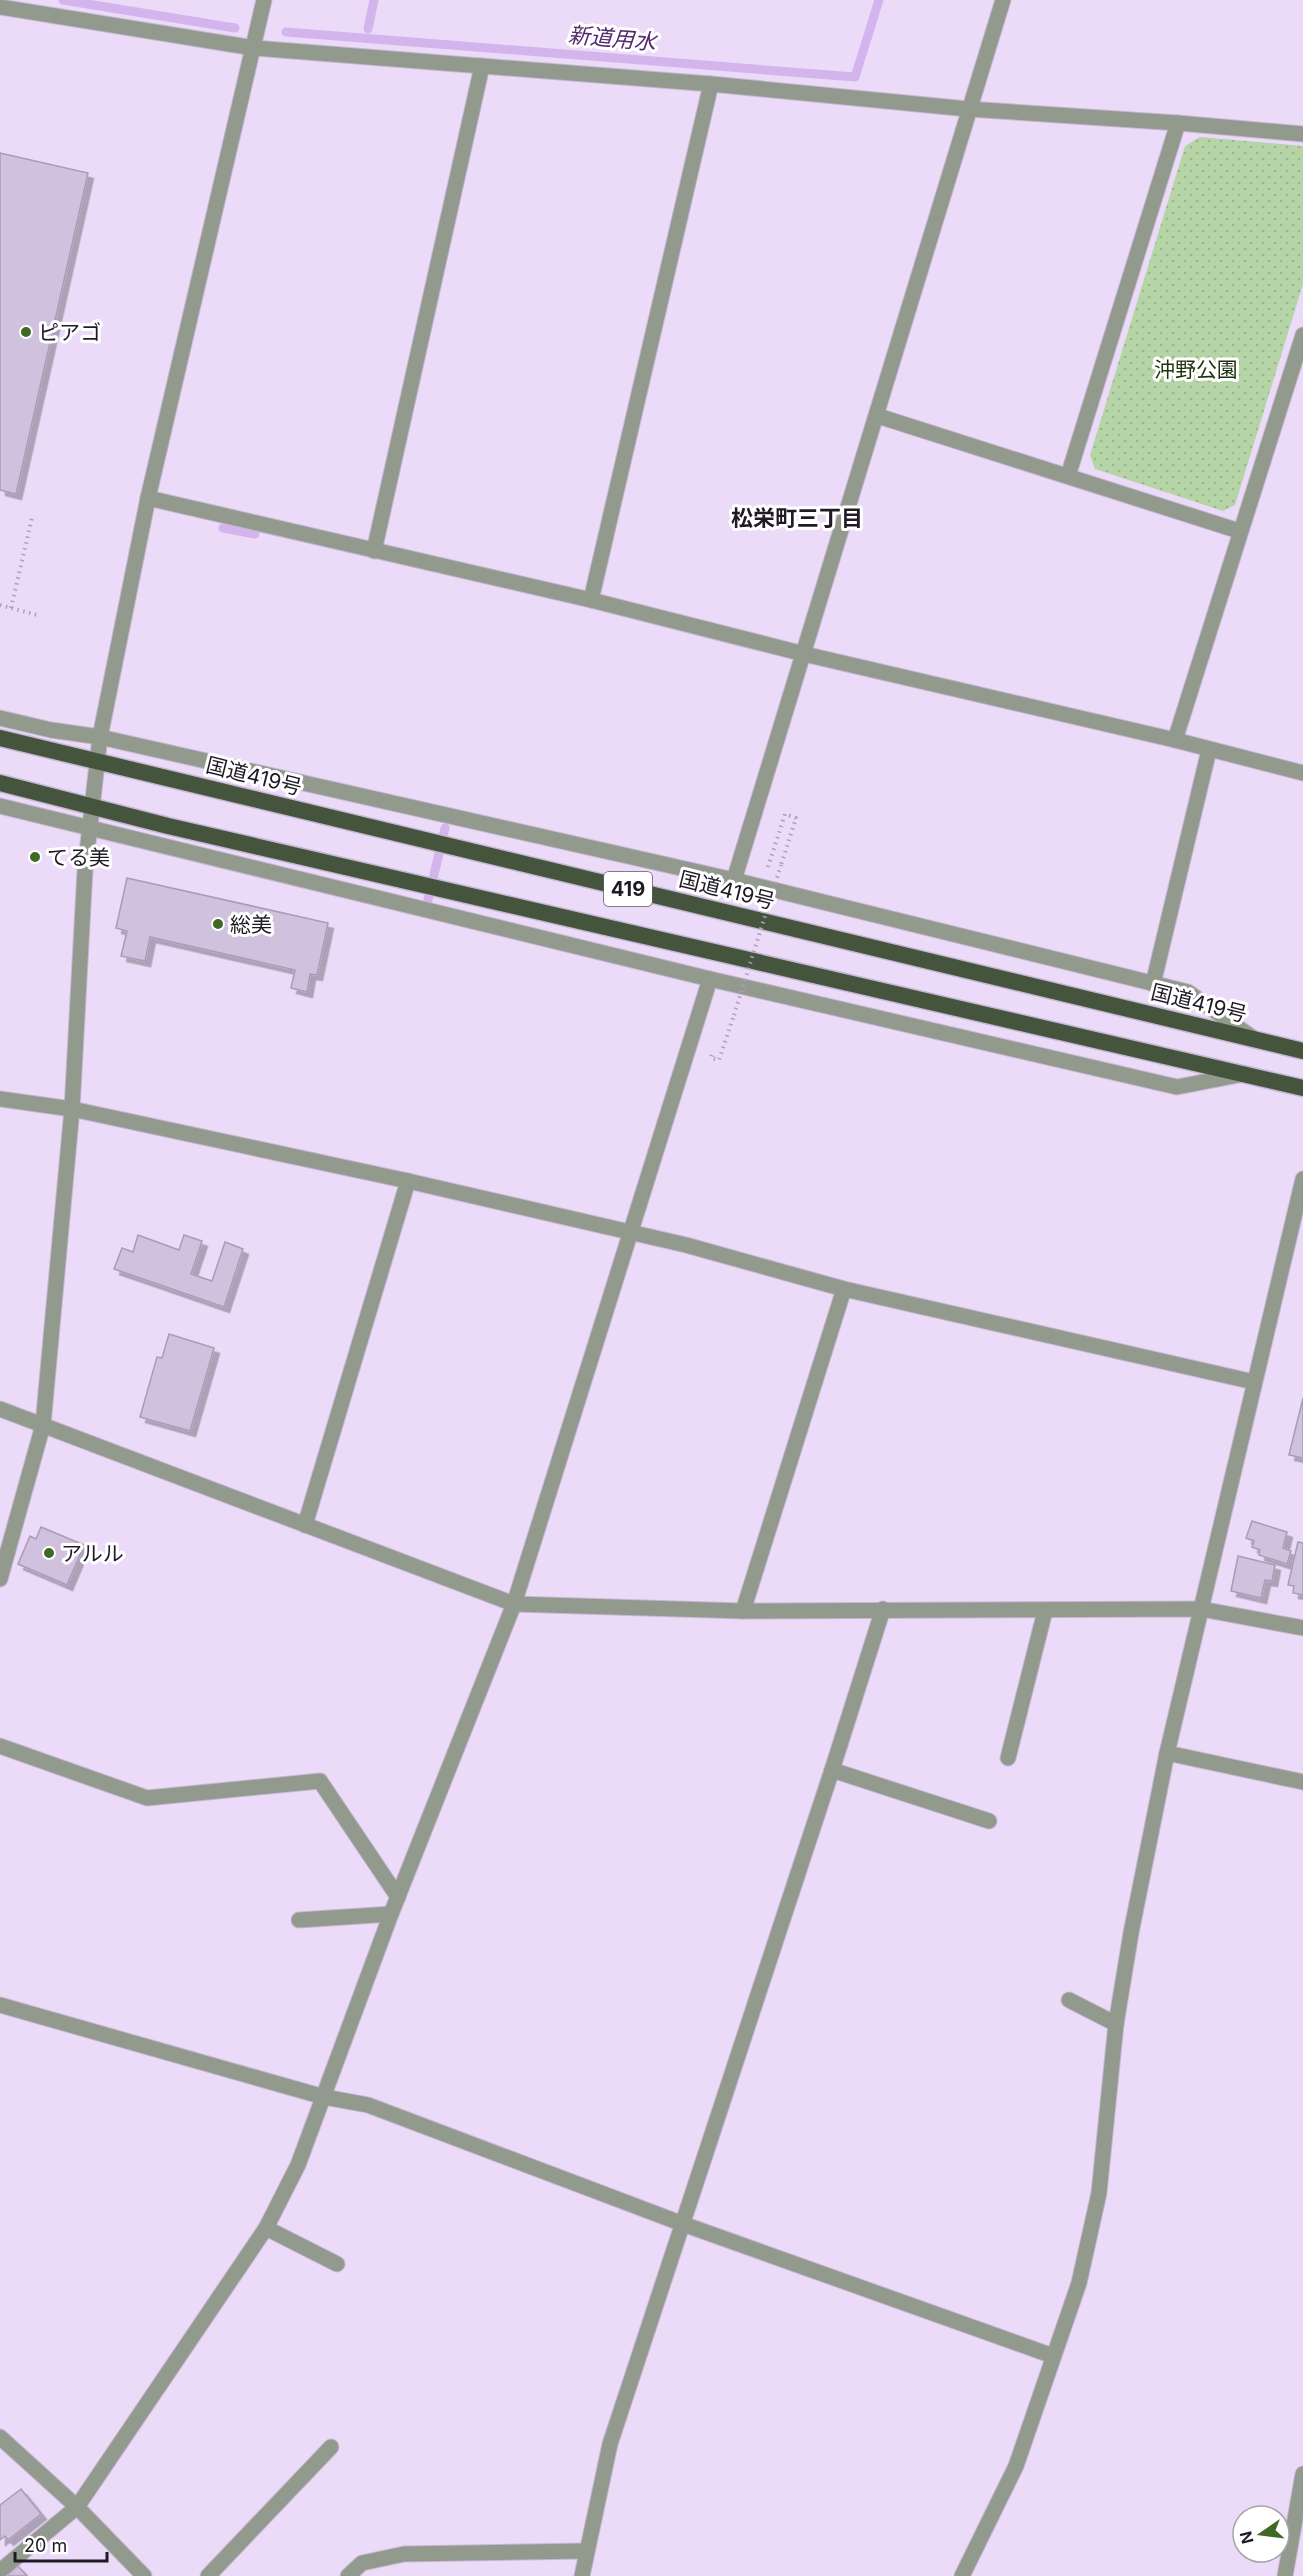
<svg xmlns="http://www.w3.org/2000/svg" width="1303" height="2576" font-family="Inter,'Noto Sans JP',sans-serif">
  <defs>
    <pattern id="park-dots" width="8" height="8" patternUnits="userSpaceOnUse" patternTransform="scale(1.5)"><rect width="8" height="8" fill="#b6d5a6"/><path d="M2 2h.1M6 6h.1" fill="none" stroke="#9cb68f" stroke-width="1.8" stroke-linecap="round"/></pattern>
    <filter id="shadow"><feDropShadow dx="5.5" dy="5.5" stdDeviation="0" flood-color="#0004"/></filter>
  </defs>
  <rect width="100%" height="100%" fill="#ebdbf9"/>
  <path fill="url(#park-dots)" d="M 1200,137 L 1303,146 L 1303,284 L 1235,505 L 1223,511 L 1095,469 L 1090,455 L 1185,146 Z"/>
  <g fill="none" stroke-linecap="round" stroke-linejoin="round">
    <g stroke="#d4b4ed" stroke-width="9">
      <path d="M 63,0 L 235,28"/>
      <path d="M 368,29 L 374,0"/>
      <path d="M 286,32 L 855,77 L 879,0"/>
      <path d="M 223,528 L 255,534"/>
      <path d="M 428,900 L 445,828"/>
    </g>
  </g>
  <g fill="#d0c1de" stroke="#ab9bb7" stroke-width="1.5" filter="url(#shadow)">
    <path d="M 0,153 L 88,173 L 16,494 L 0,490 Z"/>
    <path d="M 127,878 L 328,923 L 317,975 L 310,974 L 307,992 L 291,988 L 295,970 L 150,937 L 145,961 L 121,956 L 127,931 L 116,928 Z"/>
    <path d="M 138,1235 L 179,1250 L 184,1235 L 202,1241 L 191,1274 L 212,1281 L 225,1242 L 243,1249 L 224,1307 L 114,1269 L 122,1248 L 133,1252 Z"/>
    <path d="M 169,1334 L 214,1348 L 190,1431 L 140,1417 L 157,1357 L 162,1358 Z"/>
    <path d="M 1303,1398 L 1303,1458 L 1289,1455 Z"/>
    <path d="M 1252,1521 L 1287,1532 L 1283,1548 L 1291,1551 L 1287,1564 L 1259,1555 L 1260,1550 L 1252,1547 L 1254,1541 L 1246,1538 Z"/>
    <path d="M 41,1527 L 84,1545 L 67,1585 L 18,1564 L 30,1536 L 36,1539 Z"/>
    <path d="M 1298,1542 L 1303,1543 L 1303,1595 L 1293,1593 L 1294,1586 L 1288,1585 Z"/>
    <path d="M 1238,1556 L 1275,1565 L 1272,1581 L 1265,1580 L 1261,1598 L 1231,1591 Z"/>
    <path d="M 21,2489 L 41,2514 L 8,2540 L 5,2536 L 0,2540 L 0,2505 Z"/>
    <path d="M 18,2566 L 27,2576 L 7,2576 Z"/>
  </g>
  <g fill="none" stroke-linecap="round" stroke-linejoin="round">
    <g stroke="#c6b8d3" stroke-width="17">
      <g id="service">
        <path d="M 1008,1758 L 1045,1611"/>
        <path d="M 832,1770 L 989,1821"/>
        <path d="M 299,1920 L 391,1914"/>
        <path d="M 1069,2000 L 1116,2024"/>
        <path d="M 266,2228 L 337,2264"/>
        <path d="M 208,2576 L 331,2447"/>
        <path d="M 348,2576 L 362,2563 L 404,2554 L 585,2551"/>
      </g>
    </g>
    <g stroke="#c6b8d3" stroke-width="17">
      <g id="minor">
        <path d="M 0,7 L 254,48 L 711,84 L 968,109 L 1178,123 L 1303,134"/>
        <path d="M 878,416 L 1239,531"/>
        <path d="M 1068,476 L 1178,123"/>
        <path d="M 148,498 L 591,600 L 804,654 L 1175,740 L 1303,773"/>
        <path d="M 374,551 L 482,66"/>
        <path d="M 591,600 L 711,84"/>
        <path d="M 0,718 L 51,730 L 100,737 L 734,880 L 1188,992 L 1253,1038"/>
        <path d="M 1175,740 L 1303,335"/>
        <path d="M 0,806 L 710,979 L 1177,1087 L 1244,1074"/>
        <path d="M 734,880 L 1003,0"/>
        <path d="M 1153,984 L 1209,750"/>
        <path d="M 0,1099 L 72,1109 L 408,1181 L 686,1245 L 844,1289 L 1254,1382"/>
        <path d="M 0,1409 L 514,1604 L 743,1611 L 1201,1609 L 1303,1628"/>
        <path d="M 305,1525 L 408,1181"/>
        <path d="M 743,1611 L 844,1289"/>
        <path d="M 0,1746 L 147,1798 L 320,1781 L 398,1897"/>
        <path d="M 1167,1753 L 1303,1782"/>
        <path d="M 0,2005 L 324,2097 L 368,2105 L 683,2224 L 1053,2356"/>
        <path d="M 0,2571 L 77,2507 L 266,2228 L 298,2165 L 391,1914 L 514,1604 L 710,979"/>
        <path d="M 582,2576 L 610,2444 L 832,1770 L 883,1609"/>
        <path d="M 962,2576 L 1016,2466 L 1079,2283 L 1099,2193 L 1116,2024 L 1131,1933 L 1167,1753 L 1303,1179"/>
        <path d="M 1285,2576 L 1303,2474"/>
      </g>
    </g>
    <g stroke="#c6b8d3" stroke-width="17">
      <g id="tertiary">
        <path d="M 0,1579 L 43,1425 L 72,1109 L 85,870 L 100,737 L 148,498 L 264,0"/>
        <path d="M 0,2437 L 77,2507 L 144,2576"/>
      </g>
    </g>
    <g stroke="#c6b8d3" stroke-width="19">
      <g id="trunk">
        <path d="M 0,738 L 1303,1051"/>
        <path d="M 0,783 L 168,826 L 1303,1088"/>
      </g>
    </g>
    <g stroke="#aea1b9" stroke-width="4" stroke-dasharray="1.5 4.5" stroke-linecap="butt">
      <path d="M 0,605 L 37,615"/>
      <path d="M 11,608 L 32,518"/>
      <path d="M 768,867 L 785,814 L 796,818 L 781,865"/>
      <path d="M 712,1055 L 711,1058 L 719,1060 L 734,1015"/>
    </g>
    <use href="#service" stroke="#929a8e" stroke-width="15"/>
    <use href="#minor" stroke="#929a8e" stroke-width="15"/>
    <use href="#tertiary" stroke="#929a8e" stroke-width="15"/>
    <use href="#trunk" stroke="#44543d" stroke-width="16"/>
    <path stroke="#aea1b9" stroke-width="4" stroke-dasharray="1.5 4.5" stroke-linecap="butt" d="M 734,1015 L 781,865"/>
  </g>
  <g fill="#406925" stroke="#fff" stroke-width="2">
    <circle cx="26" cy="332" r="6"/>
    <circle cx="35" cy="857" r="6"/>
    <circle cx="218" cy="924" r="6"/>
    <circle cx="49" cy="1553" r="6"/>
  </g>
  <g text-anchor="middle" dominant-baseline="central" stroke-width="6" stroke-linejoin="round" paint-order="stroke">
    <rect fill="#fff" stroke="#625f66" stroke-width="1.5" x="604" y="872" width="48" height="34" rx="4.5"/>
    <g font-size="20" font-weight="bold" fill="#1f1a24">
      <text x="628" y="889">419</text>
    </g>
    <g font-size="21" fill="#1f1a24" stroke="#fff" text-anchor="start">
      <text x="38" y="332">ピアゴ</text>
      <text x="47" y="857">てる美</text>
      <text x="230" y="924">総美</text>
      <text x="61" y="1553">アルル</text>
    </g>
    <g font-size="21" fill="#1c340d" stroke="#fff">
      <text x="1196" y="369">沖野公園</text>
    </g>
    <g font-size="21" fill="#1f1a24" stroke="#fff">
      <text transform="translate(254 776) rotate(14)">国道419号</text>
      <text transform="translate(727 890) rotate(14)">国道419号</text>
      <text transform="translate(1199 1003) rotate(14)">国道419号</text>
    </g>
    <g font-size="22" font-style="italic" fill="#522a6d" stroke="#fff">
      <text transform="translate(612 38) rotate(5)">新道用水</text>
    </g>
    <g font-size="22" font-weight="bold" fill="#1f1a24" stroke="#fff">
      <text x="797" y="518">松栄町三丁目</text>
    </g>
  </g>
  <g transform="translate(1261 2534) rotate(256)"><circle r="28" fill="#ffffff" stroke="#a5a3a7" stroke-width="1.5"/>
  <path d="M0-4.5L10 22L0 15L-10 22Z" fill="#406925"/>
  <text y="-9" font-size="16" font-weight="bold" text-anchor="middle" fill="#1f1a24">N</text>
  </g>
  <path d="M15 2552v9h92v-9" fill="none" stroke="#1f1a24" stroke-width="3"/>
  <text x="24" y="2552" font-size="18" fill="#1f1a24" stroke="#ffffff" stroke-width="4.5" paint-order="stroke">20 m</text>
</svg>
